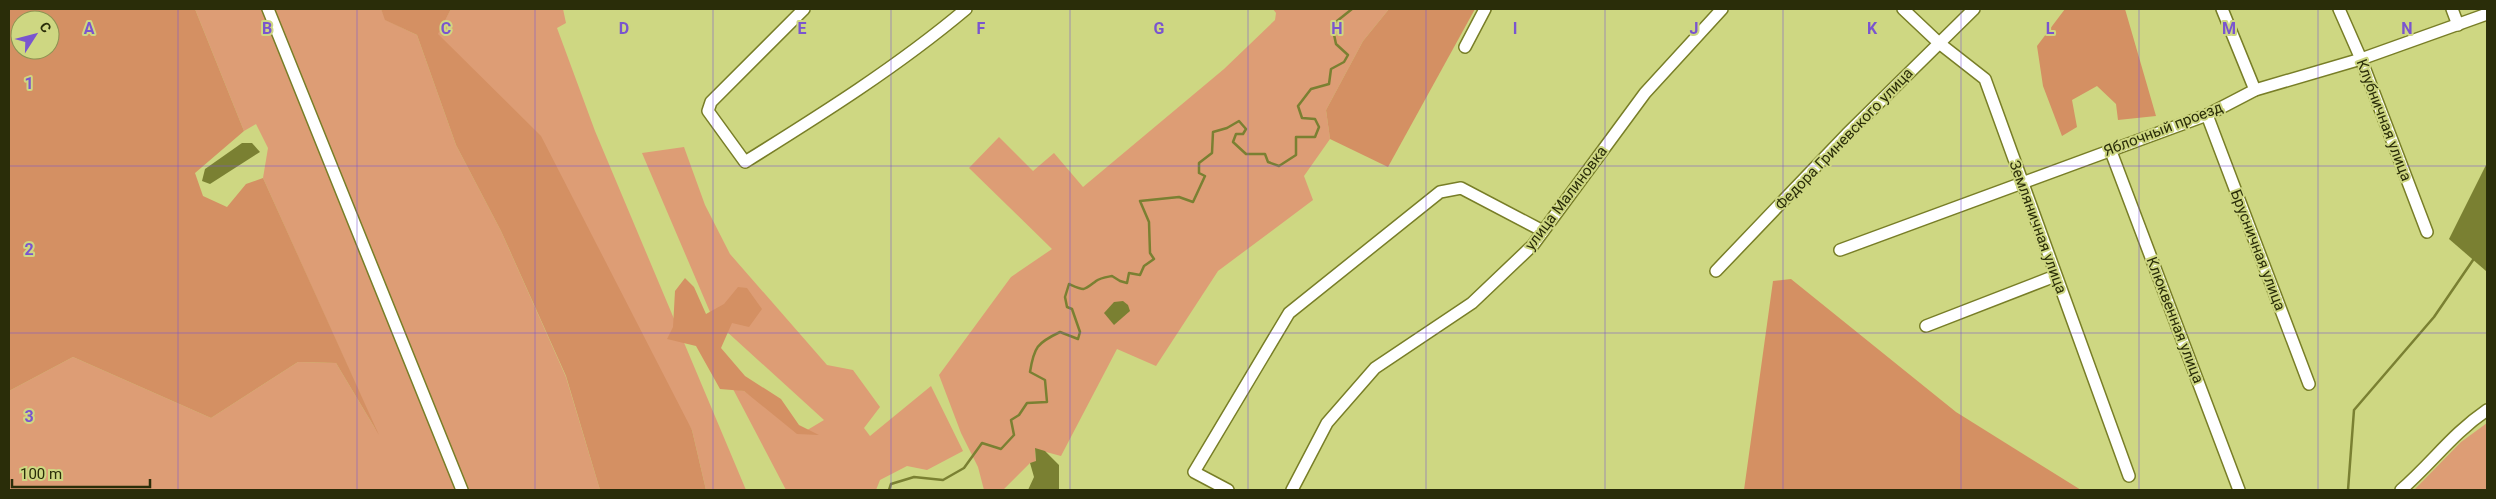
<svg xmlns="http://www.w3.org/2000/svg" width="2496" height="499" font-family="Roboto,sans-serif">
  <rect width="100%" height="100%" fill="#ced782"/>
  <g fill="#dd9d75">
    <path d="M 195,9 L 381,9 L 386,20 L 417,35 L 456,145 L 501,231 L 566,377 L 600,490 L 9,490 L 9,391 L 73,357 L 211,418 L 298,362 L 336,363 L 376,430 L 263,178 L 268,148 L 256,124 L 244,131 Z"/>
    <path d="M 451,9 L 563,9 L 566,23 L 557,28 L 595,131 L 746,490 L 706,490 L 692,430 L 437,34 Z"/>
    <path d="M 1273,9 L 1389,9 L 1363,41 L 1326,110 L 1330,139 L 1304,176 L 1313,200 L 1218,271 L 1156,366 L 1117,349 L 1061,456 L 1035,449 L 1036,462 L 1030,463 L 1003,490 L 984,490 L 978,467 L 961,433 L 939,375 L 1011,277 L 1052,249 L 969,168 L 999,137 L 1033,171 L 1054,153 L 1083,187 L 1224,69 L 1275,20 L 1276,13 Z"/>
    <path d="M 684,147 L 705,205 L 730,254 L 827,365 L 853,370 L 880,407 L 864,428 L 870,436 L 931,386 L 963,451 L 927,470 L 907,466 L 880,480 L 876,490 L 786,490 L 733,389 L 744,391 L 804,432 L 824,420 L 713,319 L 642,153 Z"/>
    <path d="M 2487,423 L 2487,490 L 2414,490 L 2461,442 Z"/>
  </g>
  <g fill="#d49063" fill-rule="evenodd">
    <path d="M 9,9 L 195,9 L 244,131 L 195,173 L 203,196 L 227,207 L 246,184 L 263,178 L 379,435 L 336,363 L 298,362 L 211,418 L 73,357 L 9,391 ZM 20,20 L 50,20 L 50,50 L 20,50 Z"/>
    <path d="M 381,9 L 451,9 L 438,34 L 541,136 L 692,430 L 706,490 L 600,490 L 566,376 L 501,231 L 456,145 L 417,35 L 385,20 Z"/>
    <path d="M 1389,9 L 1475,9 L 1388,167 L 1330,139 L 1326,110 L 1363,41 Z"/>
    <path d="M 2065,9 L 2125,9 L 2156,116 L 2118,120 L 2116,104 L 2097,86 L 2072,100 L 2077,127 L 2062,136 L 2043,86 L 2037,46 Z"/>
    <path d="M 685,278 L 694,287 L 706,314 L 724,304 L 738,287 L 747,288 L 762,309 L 749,327 L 732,323 L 721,348 L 745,376 L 781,399 L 799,425 L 819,435 L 797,434 L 744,391 L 720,389 L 696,346 L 667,339 L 673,327 L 675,291 Z"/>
    <path d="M 1791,279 L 1956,412 L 2081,490 L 1744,490 L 1773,281 Z"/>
  </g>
  <g fill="#7a8032">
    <path d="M 242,143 L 252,143 L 260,152 L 210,184 L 202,181 L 205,169 Z"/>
    <path d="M 2487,163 L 2487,270 L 2486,271 L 2449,239 Z"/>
    <path d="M 1123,301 L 1128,305 L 1130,311 L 1114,325 L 1104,313 L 1114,302 Z"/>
    <path d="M 1035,448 L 1045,451 L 1059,465 L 1059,490 L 1028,490 L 1034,477 L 1030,463 L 1036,461 Z"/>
  </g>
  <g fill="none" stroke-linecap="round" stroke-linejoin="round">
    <g stroke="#7a8032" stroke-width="2.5">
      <path d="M 889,490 L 891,484 L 914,477 L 943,480 L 964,468 L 982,443 L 1001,449 L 1014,435 L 1011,420 L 1019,415 L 1027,403 L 1047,402 L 1045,380 L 1030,372 C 1034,347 1037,343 1060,332 L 1078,339 L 1080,332 L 1072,309 L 1067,307 L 1065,297 L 1069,284 C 1085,291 1083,291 1096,281 C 1100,278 1107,277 1112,276 L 1120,281 L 1127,283 L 1129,273 L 1140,275 L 1144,266 L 1154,259 L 1150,253 L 1149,222 L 1140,201 L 1179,197 L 1193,202 L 1205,176 L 1199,173 L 1199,163 L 1212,153 L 1213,132 L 1227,128 L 1239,121 L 1246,129 L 1243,134 L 1236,134 L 1233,142 L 1246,154 L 1265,154 L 1268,162 L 1279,166 L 1296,155 L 1296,137 L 1315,137 L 1319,127 L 1315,119 L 1302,118 L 1298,106 L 1311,89 L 1329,84 L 1331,69 L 1344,62 L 1348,55 L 1336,44 L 1332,25 L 1352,9"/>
      <path d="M 2348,490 L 2354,410 L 2434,317 L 2473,260"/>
    </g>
    <g stroke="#787e27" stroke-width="14">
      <g id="minor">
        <path d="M 268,9 L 462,490"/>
        <path d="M 804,9 L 711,102 L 708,111 L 745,162 C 822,114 897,67 966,9"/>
        <path d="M 1903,9 L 1939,43 L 1985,79 L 2129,476"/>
        <path d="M 2222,9 L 2255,90"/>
        <path d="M 2339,9 L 2361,59 L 2427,232"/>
        <path d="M 2452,9 L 2458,25"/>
        <path d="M 1465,47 L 1485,9"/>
        <path d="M 2207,115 L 2309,384"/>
        <path d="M 2110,149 L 2239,490"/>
        <path d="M 1840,250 L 2207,115 L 2255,90 L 2361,59 L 2487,14"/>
        <path d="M 1716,271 L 1847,134 L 1974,9"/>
        <path d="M 1926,326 L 2055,276"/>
        <path d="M 1228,490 L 1194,472 L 1289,313 L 1440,192 L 1461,188 L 1543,231"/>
        <path d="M 1292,490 L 1327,423 L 1375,368 L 1472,303 L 1533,245 L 1645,93 L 1722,9"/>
        <path d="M 2401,490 C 2433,462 2452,434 2487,410"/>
      </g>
    </g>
    <use href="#minor" stroke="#fff" stroke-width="11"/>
  </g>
  <path fill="none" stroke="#7a55cf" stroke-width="1" stroke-opacity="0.55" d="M 178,9 L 178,490M 357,9 L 357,490M 535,9 L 535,490M 713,9 L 713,490M 891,9 L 891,490M 1070,9 L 1070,490M 1248,9 L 1248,490M 1426,9 L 1426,490M 1605,9 L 1605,490M 1783,9 L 1783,490M 1961,9 L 1961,490M 2139,9 L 2139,490M 2318,9 L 2318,490M 9,166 L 2487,166M 9,333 L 2487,333"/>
  <g text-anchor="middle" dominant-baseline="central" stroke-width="4" stroke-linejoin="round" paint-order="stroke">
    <g font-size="15" fill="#2a2d09" stroke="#ced782">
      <text transform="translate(2384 120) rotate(69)">Клубничная улица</text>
      <text transform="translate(2163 129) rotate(-21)">Яблочный проезд</text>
      <text transform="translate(1844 139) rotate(-46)">Федора Гриневского улица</text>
      <text transform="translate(1566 198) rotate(-53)">улица Малиновка</text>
      <text transform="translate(2038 227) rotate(70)">Земляничная улица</text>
      <text transform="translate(2258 250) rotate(69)">Брусничная улица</text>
      <text transform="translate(2175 320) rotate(69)">Клюквенная улица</text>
    </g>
  </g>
  <g font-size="16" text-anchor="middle" font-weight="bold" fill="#7a55cf" stroke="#ced782" stroke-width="4" stroke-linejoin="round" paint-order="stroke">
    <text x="89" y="34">A</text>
    <text x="267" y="34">B</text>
    <text x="446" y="34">C</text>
    <text x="624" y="34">D</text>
    <text x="802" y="34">E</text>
    <text x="981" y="34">F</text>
    <text x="1159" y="34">G</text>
    <text x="1337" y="34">H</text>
    <text x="1515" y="34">I</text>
    <text x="1694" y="34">J</text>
    <text x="1872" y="34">K</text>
    <text x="2050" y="34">L</text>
    <text x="2229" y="34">M</text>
    <text x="2407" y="34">N</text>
    <text x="29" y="89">1</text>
    <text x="29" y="255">2</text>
    <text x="29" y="422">3</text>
  </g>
  <rect width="2496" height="499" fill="none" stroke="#2a2d09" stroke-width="20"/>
  <g transform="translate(35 35) rotate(54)"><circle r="24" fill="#ced782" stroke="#8c9352"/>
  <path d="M0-4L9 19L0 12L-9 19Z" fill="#7a55cf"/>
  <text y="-8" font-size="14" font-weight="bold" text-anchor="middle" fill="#2a2d09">С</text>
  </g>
  <path d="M12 479v8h138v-8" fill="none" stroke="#2a2d09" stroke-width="2.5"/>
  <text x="20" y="479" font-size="15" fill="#2a2d09" stroke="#ced782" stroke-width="4" paint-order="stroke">100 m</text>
</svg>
